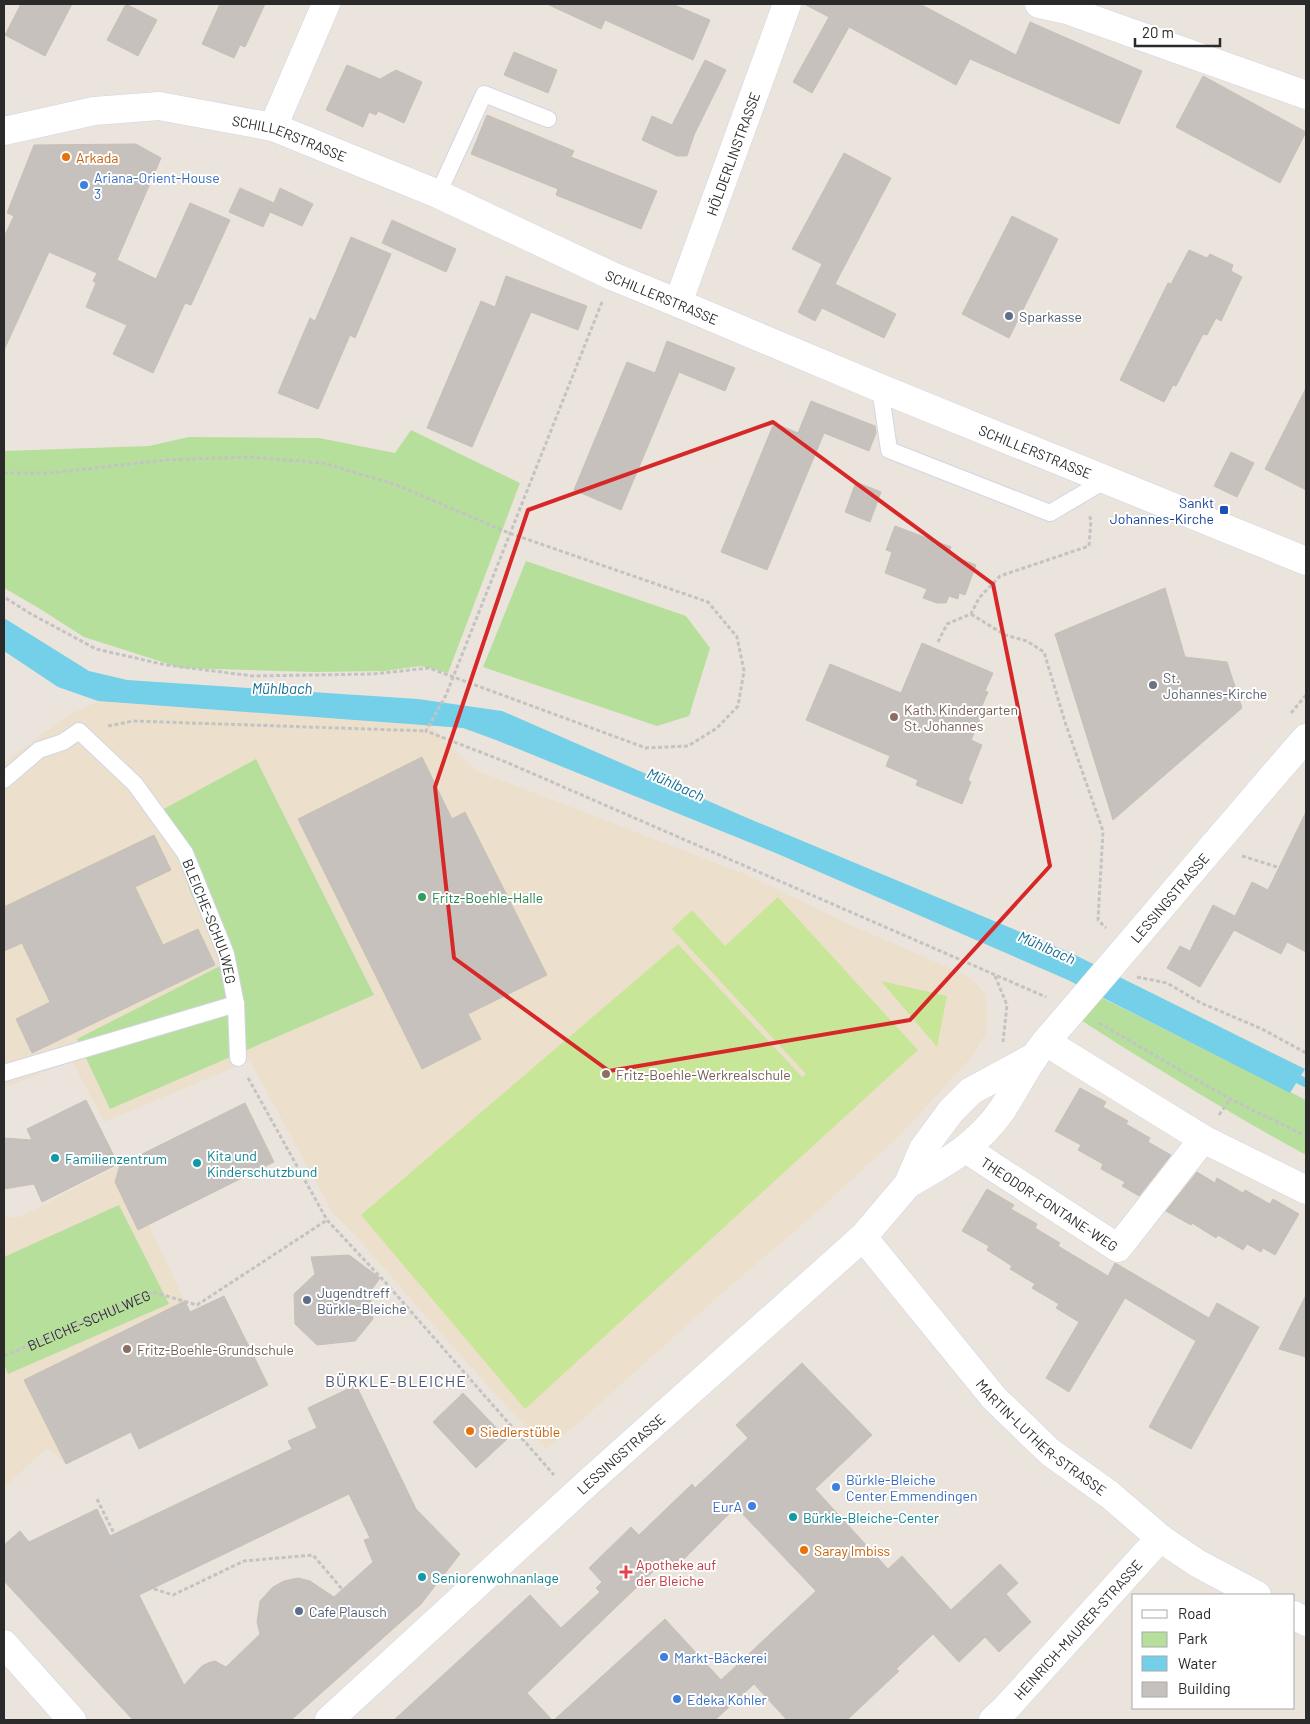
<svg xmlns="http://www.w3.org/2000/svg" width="1310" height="1724" font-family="Barlow,sans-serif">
  <rect width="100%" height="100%" fill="#ebe4dc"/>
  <g fill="#ece0cc">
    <path d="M 98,701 L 430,725 L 475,770 L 750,876 L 846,923 L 970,977 L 985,993 L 987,1009 L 986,1033 L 969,1060 L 898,1137 L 810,1218 L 719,1296 L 583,1419 L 546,1449 L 443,1336 L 363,1244 L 332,1212 L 250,1061 L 104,1122 L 72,1061 L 4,1088 L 4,763 L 65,717 Z"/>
    <path d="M 120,1165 L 190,1312 L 224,1296 L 268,1385 L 139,1449 L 130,1433 L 66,1464 L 47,1448 L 4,1488 L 4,1217 L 20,1217 Z"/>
  </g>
  <g fill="#b6df9b">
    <path d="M 411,430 L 520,483 L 448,673 L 421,666 L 384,671 L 314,672 L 181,668 L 84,637 L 37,607 L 4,588 L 4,451 L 149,446 L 189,437 L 319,438 L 395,453 Z"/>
    <path d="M 526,561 L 686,616 L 710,648 L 689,716 L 657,726 L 483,667 Z"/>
    <path d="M 256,759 L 374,995 L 110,1109 L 77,1039 L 224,964 L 191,894 L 162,810 Z"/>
    <path d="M 1096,995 L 1306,1100 L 1306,1155 C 1229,1113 1154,1067 1079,1019 Z"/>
    <path d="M 119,1205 L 169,1304 L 8,1374 L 4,1364 L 4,1257 Z"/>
  </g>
  <g fill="#c8e697">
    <path d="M 778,897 L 918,1050 L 525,1409 L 361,1215 L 678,944 L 802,1077 L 806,1074 L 672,929 L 692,910 L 725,946 Z"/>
    <path d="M 881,981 L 947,996 L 937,1047 Z"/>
  </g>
  <path fill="#74cfe8" d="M 4,618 L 89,671 L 127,680 L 418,699 L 502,711 L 745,817 L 1073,954 L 1305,1069 L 1290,1093 L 1068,980 L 778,854 L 496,740 L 463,728 L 98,701 L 58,687 L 4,651 Z"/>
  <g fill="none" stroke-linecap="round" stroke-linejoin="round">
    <path stroke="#74cfe8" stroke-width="9" d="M 1288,1074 L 1306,1083"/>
  </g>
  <g fill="#c6c1bc" stroke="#c6c0b6" fill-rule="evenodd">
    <path d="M 21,4 L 72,4 L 45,56 L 5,35 Z"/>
    <path d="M 126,4 L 157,20 L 138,56 L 107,40 Z"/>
    <path d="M 220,4 L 265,4 L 245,47 L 240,45 L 234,58 L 202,44 Z"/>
    <path d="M 547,4 L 672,4 L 710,20 L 693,60 L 605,20 L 601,29 Z"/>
    <path d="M 804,4 L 920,4 L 1016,55 L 1030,22 L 1142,71 L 1119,124 L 970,59 L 956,85 L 849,27 L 812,93 L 793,82 L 829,17 Z"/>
    <path d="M 514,52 L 557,70 L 548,93 L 504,75 Z"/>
    <path d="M 705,60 L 726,70 L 694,135 L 687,156 L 677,156 L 642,140 L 652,116 L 672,125 Z"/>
    <path d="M 347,65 L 380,79 L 396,70 L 422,82 L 404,123 L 378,111 L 376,115 L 369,112 L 363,127 L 326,110 Z"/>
    <path d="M 1203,76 L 1306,132 L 1280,183 L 1176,127 Z"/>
    <path d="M 487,115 L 574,151 L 571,157 L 657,191 L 641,229 L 556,195 L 558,189 L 471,154 Z"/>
    <path d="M 136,144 L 161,158 L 117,260 L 156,279 L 190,203 L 230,220 L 191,305 L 185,303 L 153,373 L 113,354 L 127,325 L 86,307 L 96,283 L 93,281 L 97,273 L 49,252 L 4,350 L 4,237 L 14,216 L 7,213 L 34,145 Z"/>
    <path d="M 844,153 L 891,178 L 835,284 L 896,314 L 884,338 L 822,308 L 815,321 L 798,312 L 822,264 L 792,249 Z"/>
    <path d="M 240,188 L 274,203 L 271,210 L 280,188 L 313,204 L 302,226 L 270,212 L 263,227 L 229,212 Z"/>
    <path d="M 1012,216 L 1058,239 L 1009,338 L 962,314 Z"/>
    <path d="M 392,220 L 456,249 L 446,272 L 382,243 Z"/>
    <path d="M 351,237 L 391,254 L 355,338 L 350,335 L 318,409 L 278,393 L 310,318 L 315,321 Z"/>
    <path d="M 1189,250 L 1207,258 L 1210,254 L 1233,265 L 1231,271 L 1242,277 L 1221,321 L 1216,318 L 1207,335 L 1203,334 L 1176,386 L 1173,385 L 1164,402 L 1120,380 L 1168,283 L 1171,284 Z"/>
    <path d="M 506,276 L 587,306 L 578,330 L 531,312 L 472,447 L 427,428 L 481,301 L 495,307 Z"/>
    <path d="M 667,341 L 735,368 L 725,391 L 679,372 L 621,510 L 574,490 L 627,362 L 655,373 Z"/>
    <path d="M 1306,388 L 1306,490 L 1265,469 Z"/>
    <path d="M 811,401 L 875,426 L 876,433 L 869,451 L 824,433 L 767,570 L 721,552 L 774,423 L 798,433 Z"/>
    <path d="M 1231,452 L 1254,463 L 1237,497 L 1214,486 Z"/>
    <path d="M 856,482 L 881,492 L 870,522 L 845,512 Z"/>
    <path d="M 895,526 L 951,547 L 948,554 L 976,565 L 965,595 L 959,593 L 958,599 L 949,596 L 946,603 L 937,603 L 923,598 L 927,589 L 885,573 L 892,552 L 886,550 Z"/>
    <path d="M 1165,588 L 1185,657 L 1227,662 L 1242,708 L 1113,820 L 1055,634 Z"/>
    <path d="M 922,643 L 993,673 L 985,691 L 988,692 L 981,708 L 984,710 L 971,740 L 982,745 L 968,780 L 971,782 L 962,804 L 916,785 L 918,780 L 886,766 L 890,756 L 806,720 L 830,664 L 901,693 Z"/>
    <path d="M 422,757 L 452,819 L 465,812 L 547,975 L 468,1014 L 481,1039 L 422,1069 L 298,819 Z"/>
    <path d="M 1306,812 L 1306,952 L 1287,942 L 1281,954 L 1234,930 L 1200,987 L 1167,968 L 1180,946 L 1190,951 L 1213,905 L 1235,916 L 1252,882 L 1268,890 Z"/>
    <path d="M 154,835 L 171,870 L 135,887 L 163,945 L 198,929 L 215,965 L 32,1053 L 16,1019 L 50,1002 L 22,943 L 4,951 L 4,907 Z"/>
    <path d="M 1080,1088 L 1106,1102 L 1103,1107 L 1128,1121 L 1126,1124 L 1150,1138 L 1148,1142 L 1171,1155 L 1139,1196 L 1122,1186 L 1125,1182 L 1101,1169 L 1103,1164 L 1078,1150 L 1081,1145 L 1055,1131 Z"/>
    <path d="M 86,1100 L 118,1164 L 42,1202 L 34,1184 L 4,1189 L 4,1138 L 32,1140 L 27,1129 Z"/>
    <path d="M 245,1103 L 274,1162 L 138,1230 L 115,1182 L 120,1165 Z"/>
    <path d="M 1197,1172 L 1215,1183 L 1217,1178 L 1243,1193 L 1245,1190 L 1270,1204 L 1273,1199 L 1299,1214 L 1275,1255 L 1263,1248 L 1261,1252 L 1247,1244 L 1243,1250 L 1218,1235 L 1216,1238 L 1192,1223 L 1191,1225 L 1166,1211 Z"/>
    <path d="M 987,1189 L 1014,1205 L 1011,1209 L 1037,1224 L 1035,1228 L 1060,1243 L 1058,1246 L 1108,1276 L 1115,1263 L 1117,1264 L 1209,1318 L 1217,1303 L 1259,1327 L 1191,1449 L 1149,1427 L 1196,1341 L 1125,1298 L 1069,1392 L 1046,1378 L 1079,1322 L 1056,1308 L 1059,1304 L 1032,1288 L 1035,1284 L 1010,1269 L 1012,1266 L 987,1250 L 989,1246 L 962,1231 Z"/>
    <path d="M 349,1255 L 380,1278 L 370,1292 L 373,1319 L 355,1341 L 317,1345 L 295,1324 L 294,1294 L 315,1274 L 311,1257 Z"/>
    <path d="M 1306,1295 L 1306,1357 L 1279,1349 Z"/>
    <path d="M 224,1296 L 268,1385 L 139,1449 L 131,1432 L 66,1464 L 24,1380 L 185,1301 L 190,1312 Z"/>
    <path d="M 802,1363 L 872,1435 L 815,1489 L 888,1569 L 902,1556 L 951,1610 L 1000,1564 L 1018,1583 L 1006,1594 L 1031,1622 L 999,1652 L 985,1637 L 959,1662 L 933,1634 L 896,1669 L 899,1671 L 847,1720 L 787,1720 L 754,1684 L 715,1720 L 554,1720 L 665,1619 L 721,1680 L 816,1591 L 736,1507 L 677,1566 L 668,1557 L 527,1693 L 552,1720 L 394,1720 L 530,1595 L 561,1628 L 600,1592 L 596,1588 L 602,1582 L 589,1568 L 631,1527 L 639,1535 L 692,1484 L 695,1488 L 748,1438 L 736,1425 Z"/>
    <path d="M 356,1385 L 416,1509 L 460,1554 L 421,1604 L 291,1720 L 133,1720 L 4,1581 L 4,1545 L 20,1531 L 29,1542 L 97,1509 L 110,1536 L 292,1449 L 288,1441 L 317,1428 L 308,1408 ZM 349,1494 L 370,1538 L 364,1540 L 373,1562 L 334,1597 L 310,1581 L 298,1578 L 284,1581 L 273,1587 L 260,1601 L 257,1622 L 260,1634 L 226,1667 L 215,1661 L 208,1663 L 202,1666 L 184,1685 L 139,1595 Z"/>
    <path d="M 463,1393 L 507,1439 L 476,1468 L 433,1422 Z"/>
  </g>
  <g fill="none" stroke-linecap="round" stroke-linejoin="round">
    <g stroke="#d1d5e2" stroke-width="18">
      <g id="lane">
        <path d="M 438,194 L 484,94 L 548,119"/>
        <path d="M 880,388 L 889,450 L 1050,513 L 1106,480"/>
        <path id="s2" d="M 4,780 L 39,750 L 63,742 L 79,731 L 135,784 L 185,853 L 226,954 L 236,1004 L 238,1058"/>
        <path d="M 4,1073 L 236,1004"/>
      </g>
    </g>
    <g stroke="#d1d5e2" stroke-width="29">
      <g id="street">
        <path d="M 1039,4 L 1067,10 L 1306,95"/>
        <path d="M 273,127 L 326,4"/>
        <path id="s3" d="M 4,131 L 94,111 L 159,106 L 273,127 L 438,194 L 612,276 L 678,303 L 880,388 L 1306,561"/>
        <path id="s4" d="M 678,303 L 787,4"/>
        <path d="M 1203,1139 L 1306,1190"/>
        <path id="s5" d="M 966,1149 L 1118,1248 L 1203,1139 L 1046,1042"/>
        <path id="s6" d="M 908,1184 C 945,1163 977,1146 1002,1110 C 1017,1087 1029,1061 1047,1040 C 1109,969 1170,896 1232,824 C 1257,795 1281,766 1306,738"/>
        <path id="s7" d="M 863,1237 L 994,1398 L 1050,1452 L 1110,1495 L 1160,1538 L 1197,1563 L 1257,1595"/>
        <path d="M 1294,1615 L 1306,1622"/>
        <path d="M 4,1644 L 72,1720"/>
        <path id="s8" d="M 329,1720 L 593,1478 L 863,1237 L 908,1184 L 923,1149 L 951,1111 L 971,1091 L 1034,1057"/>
        <path id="s9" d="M 993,1720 L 1006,1708 L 1160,1538"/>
      </g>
    </g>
    <g stroke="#c3c3c3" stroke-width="3" stroke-dasharray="4 2.5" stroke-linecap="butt">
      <path d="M 602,302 L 446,695 L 426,731 L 506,762 L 1046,997"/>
      <path d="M 4,473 L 50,473 L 165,460 L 250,457 L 323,463 L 397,485 L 509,533 L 708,602 L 737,637 L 744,671 L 738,706 L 717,728 L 688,746 L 646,748 L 429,668 L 373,674 L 253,676 L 166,665 L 96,649 L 31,614 L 4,597"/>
      <path d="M 971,614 L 1005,635 L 1027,641 L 1044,652 L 1065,722 L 1103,831 L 1098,920 L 1106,928"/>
      <path d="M 938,642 L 947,624 L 971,614 L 979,598 L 1000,576 L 1089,546 L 1091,520 L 1089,515"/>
      <path d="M 1291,713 L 1306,695"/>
      <path d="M 108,726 L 133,721 L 426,731"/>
      <path d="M 1242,856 L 1306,876"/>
      <path d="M 995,976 L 1007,1005 L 1003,1042"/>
      <path d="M 1137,977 L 1167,983 L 1201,1003 L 1262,1029 L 1306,1053"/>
      <path d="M 1099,1023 L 1230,1099 L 1306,1136"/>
      <path d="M 248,1078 L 327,1220 L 386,1283 L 554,1475"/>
      <path d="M 1219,1115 L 1230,1099"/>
      <path id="s1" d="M 4,1356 L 153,1292 L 197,1305 L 327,1220"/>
      <path d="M 97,1499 L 139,1584 L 173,1595 L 244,1561 L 313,1555 L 342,1589"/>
    </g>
    <use href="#lane" stroke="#fff" stroke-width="16"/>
    <use href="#street" stroke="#fff" stroke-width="28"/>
  </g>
  <path fill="none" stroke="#d62828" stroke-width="4" stroke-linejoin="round" d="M 773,422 L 993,584 L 1050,866 L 910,1020 L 609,1071 L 454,958 L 435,787 L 528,510 Z"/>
  <g fill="#e8710a" stroke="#fff" stroke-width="2">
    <circle cx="66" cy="157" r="5"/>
    <circle cx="470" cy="1431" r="5"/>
    <circle cx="804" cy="1550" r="5"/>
  </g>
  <g fill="#3f7fe0" stroke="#fff" stroke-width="2">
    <circle cx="84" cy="185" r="5"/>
    <circle cx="836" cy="1487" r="5"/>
    <circle cx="752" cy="1506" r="5"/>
    <circle cx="664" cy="1657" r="5"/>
    <circle cx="677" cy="1699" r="5"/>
  </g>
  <g fill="#5c6f8a" stroke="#fff" stroke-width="2">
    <circle cx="1009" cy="316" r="5"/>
    <circle cx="307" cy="1300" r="5"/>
    <circle cx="299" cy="1611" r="5"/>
  </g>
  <rect fill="#1a4fb4" stroke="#fff" stroke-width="2" x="1219" y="505" width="10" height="10" rx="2.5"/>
  <circle fill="#6b7280" stroke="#fff" stroke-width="2" cx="1153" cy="685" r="5"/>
  <g fill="#8d6e63" stroke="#fff" stroke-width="2">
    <circle cx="894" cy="717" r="5"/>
    <circle cx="606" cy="1074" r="5"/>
    <circle cx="127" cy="1349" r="5"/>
  </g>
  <circle fill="#2e9e5b" stroke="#fff" stroke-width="2" cx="422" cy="897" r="5"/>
  <g fill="#0f9aa8" stroke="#fff" stroke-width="2">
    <circle cx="55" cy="1158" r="5"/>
    <circle cx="197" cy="1163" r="5"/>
    <circle cx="793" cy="1517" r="5"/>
    <circle cx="422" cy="1577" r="5"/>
  </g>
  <path fill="#e0444e" stroke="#fff" stroke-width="2" d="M623.5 1564.5h5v5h5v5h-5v5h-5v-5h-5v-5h5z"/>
  <g text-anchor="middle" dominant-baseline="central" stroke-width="4" stroke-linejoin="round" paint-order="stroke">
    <g font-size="14" fill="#2a2a2a" stroke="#fff">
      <text stroke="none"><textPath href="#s3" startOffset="292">SCHILLERSTRASSE</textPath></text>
      <text stroke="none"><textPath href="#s4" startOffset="159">HÖLDERLINSTRASSE</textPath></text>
      <text stroke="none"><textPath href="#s3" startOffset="698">SCHILLERSTRASSE</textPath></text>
      <text stroke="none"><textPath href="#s3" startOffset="1102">SCHILLERSTRASSE</textPath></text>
      <text stroke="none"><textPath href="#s6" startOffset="392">LESSINGSTRASSE</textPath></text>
      <text stroke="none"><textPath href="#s2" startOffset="326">BLEICHE-SCHULWEG</textPath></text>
      <text stroke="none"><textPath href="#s5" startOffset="100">THEODOR-FONTANE-WEG</textPath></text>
      <text stroke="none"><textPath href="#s1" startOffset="92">BLEICHE-SCHULWEG</textPath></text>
      <text stroke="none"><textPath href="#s7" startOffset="269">MARTIN-LUTHER-STRASSE</textPath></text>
      <text stroke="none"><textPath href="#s8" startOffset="395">LESSINGSTRASSE</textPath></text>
      <text stroke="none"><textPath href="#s9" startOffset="124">HEINRICH-MAURER-STRASSE</textPath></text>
    </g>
    <g font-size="14" fill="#c56008" stroke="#fff" text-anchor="start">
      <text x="76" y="157">Arkada</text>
      <text x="480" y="1431">Siedlerstüble</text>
      <text x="814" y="1550">Saray Imbiss</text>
    </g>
    <g font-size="14" fill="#366cbe" stroke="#fff" text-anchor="start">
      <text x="94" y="177">Ariana-Orient-House<tspan x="94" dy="16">3</tspan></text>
      <text x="846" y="1479">Bürkle-Bleiche<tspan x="846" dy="16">Center Emmendingen</tspan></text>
      <text x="742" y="1506" text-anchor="end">EurA</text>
      <text x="674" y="1657">Markt-Bäckerei</text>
      <text x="687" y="1699">Edeka Kohler</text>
    </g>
    <g font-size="14" fill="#4e5e75" stroke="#fff" text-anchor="start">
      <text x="1019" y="316">Sparkasse</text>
      <text x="317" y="1292">Jugendtreff<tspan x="317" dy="16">Bürkle-Bleiche</tspan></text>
      <text x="309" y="1611">Cafe Plausch</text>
    </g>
    <g font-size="14" fill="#164399" stroke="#fff" text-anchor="end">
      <text x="1214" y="502">Sankt<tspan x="1214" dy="16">Johannes-Kirche</tspan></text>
    </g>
    <g font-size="14" fill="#5b616d" stroke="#fff" text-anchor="start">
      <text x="1163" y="677">St.<tspan x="1163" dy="16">Johannes-Kirche</tspan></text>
    </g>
    <g font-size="14" fill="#785e54" stroke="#fff" text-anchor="start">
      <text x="904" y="709">Kath. Kindergarten<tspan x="904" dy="16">St. Johannes</tspan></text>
      <text x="616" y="1074">Fritz-Boehle-Werkrealschule</text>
      <text x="137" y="1349">Fritz-Boehle-Grundschule</text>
    </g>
    <g font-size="14" fill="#27864d" stroke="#fff" text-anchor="start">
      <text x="432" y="897">Fritz-Boehle-Halle</text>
    </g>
    <g font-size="14" fill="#0d838f" stroke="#fff" text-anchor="start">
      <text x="207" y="1155">Kita und<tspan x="207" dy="16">Kinderschutzbund</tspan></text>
      <text x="65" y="1158">Familienzentrum</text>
      <text x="803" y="1517">Bürkle-Bleiche-Center</text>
      <text x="432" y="1577">Seniorenwohnanlage</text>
    </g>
    <g font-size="14" fill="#be3a42" stroke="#fff" text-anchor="start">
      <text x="636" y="1564">Apotheke auf<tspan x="636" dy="16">der Bleiche</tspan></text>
    </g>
    <g font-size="15" font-style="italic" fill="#146e93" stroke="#fff">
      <text x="282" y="688">Mühlbach</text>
      <text transform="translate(676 784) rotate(24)">Mühlbach</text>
      <text transform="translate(1047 947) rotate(24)">Mühlbach</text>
    </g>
    <g font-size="16" letter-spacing="1" fill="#4c5678" stroke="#fff">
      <text x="396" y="1380">BÜRKLE-BLEICHE</text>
    </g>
  </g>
  <rect width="1310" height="1724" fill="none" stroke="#2a2a2a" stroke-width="10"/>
  <rect x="1132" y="1594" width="162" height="115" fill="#ffffff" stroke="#aaaaaa"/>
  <rect x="1142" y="1610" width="25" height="8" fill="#ffffff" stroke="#aaaaaa"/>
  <text x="1178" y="1619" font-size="15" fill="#2a2a2a">Road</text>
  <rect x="1142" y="1632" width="25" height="15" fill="#b6df9b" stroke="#aaaaaa"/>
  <text x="1178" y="1644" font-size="15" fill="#2a2a2a">Park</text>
  <rect x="1142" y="1656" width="25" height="15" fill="#74cfe8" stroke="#aaaaaa"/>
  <text x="1178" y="1669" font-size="15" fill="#2a2a2a">Water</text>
  <rect x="1142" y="1682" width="25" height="15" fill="#c6c1bc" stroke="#aaaaaa"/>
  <text x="1178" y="1694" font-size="15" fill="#2a2a2a">Building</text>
  <path d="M1135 38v8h85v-8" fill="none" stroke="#2a2a2a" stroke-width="2.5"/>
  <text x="1142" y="38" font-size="15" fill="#2a2a2a" stroke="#ffffff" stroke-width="4" paint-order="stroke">20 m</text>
</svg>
